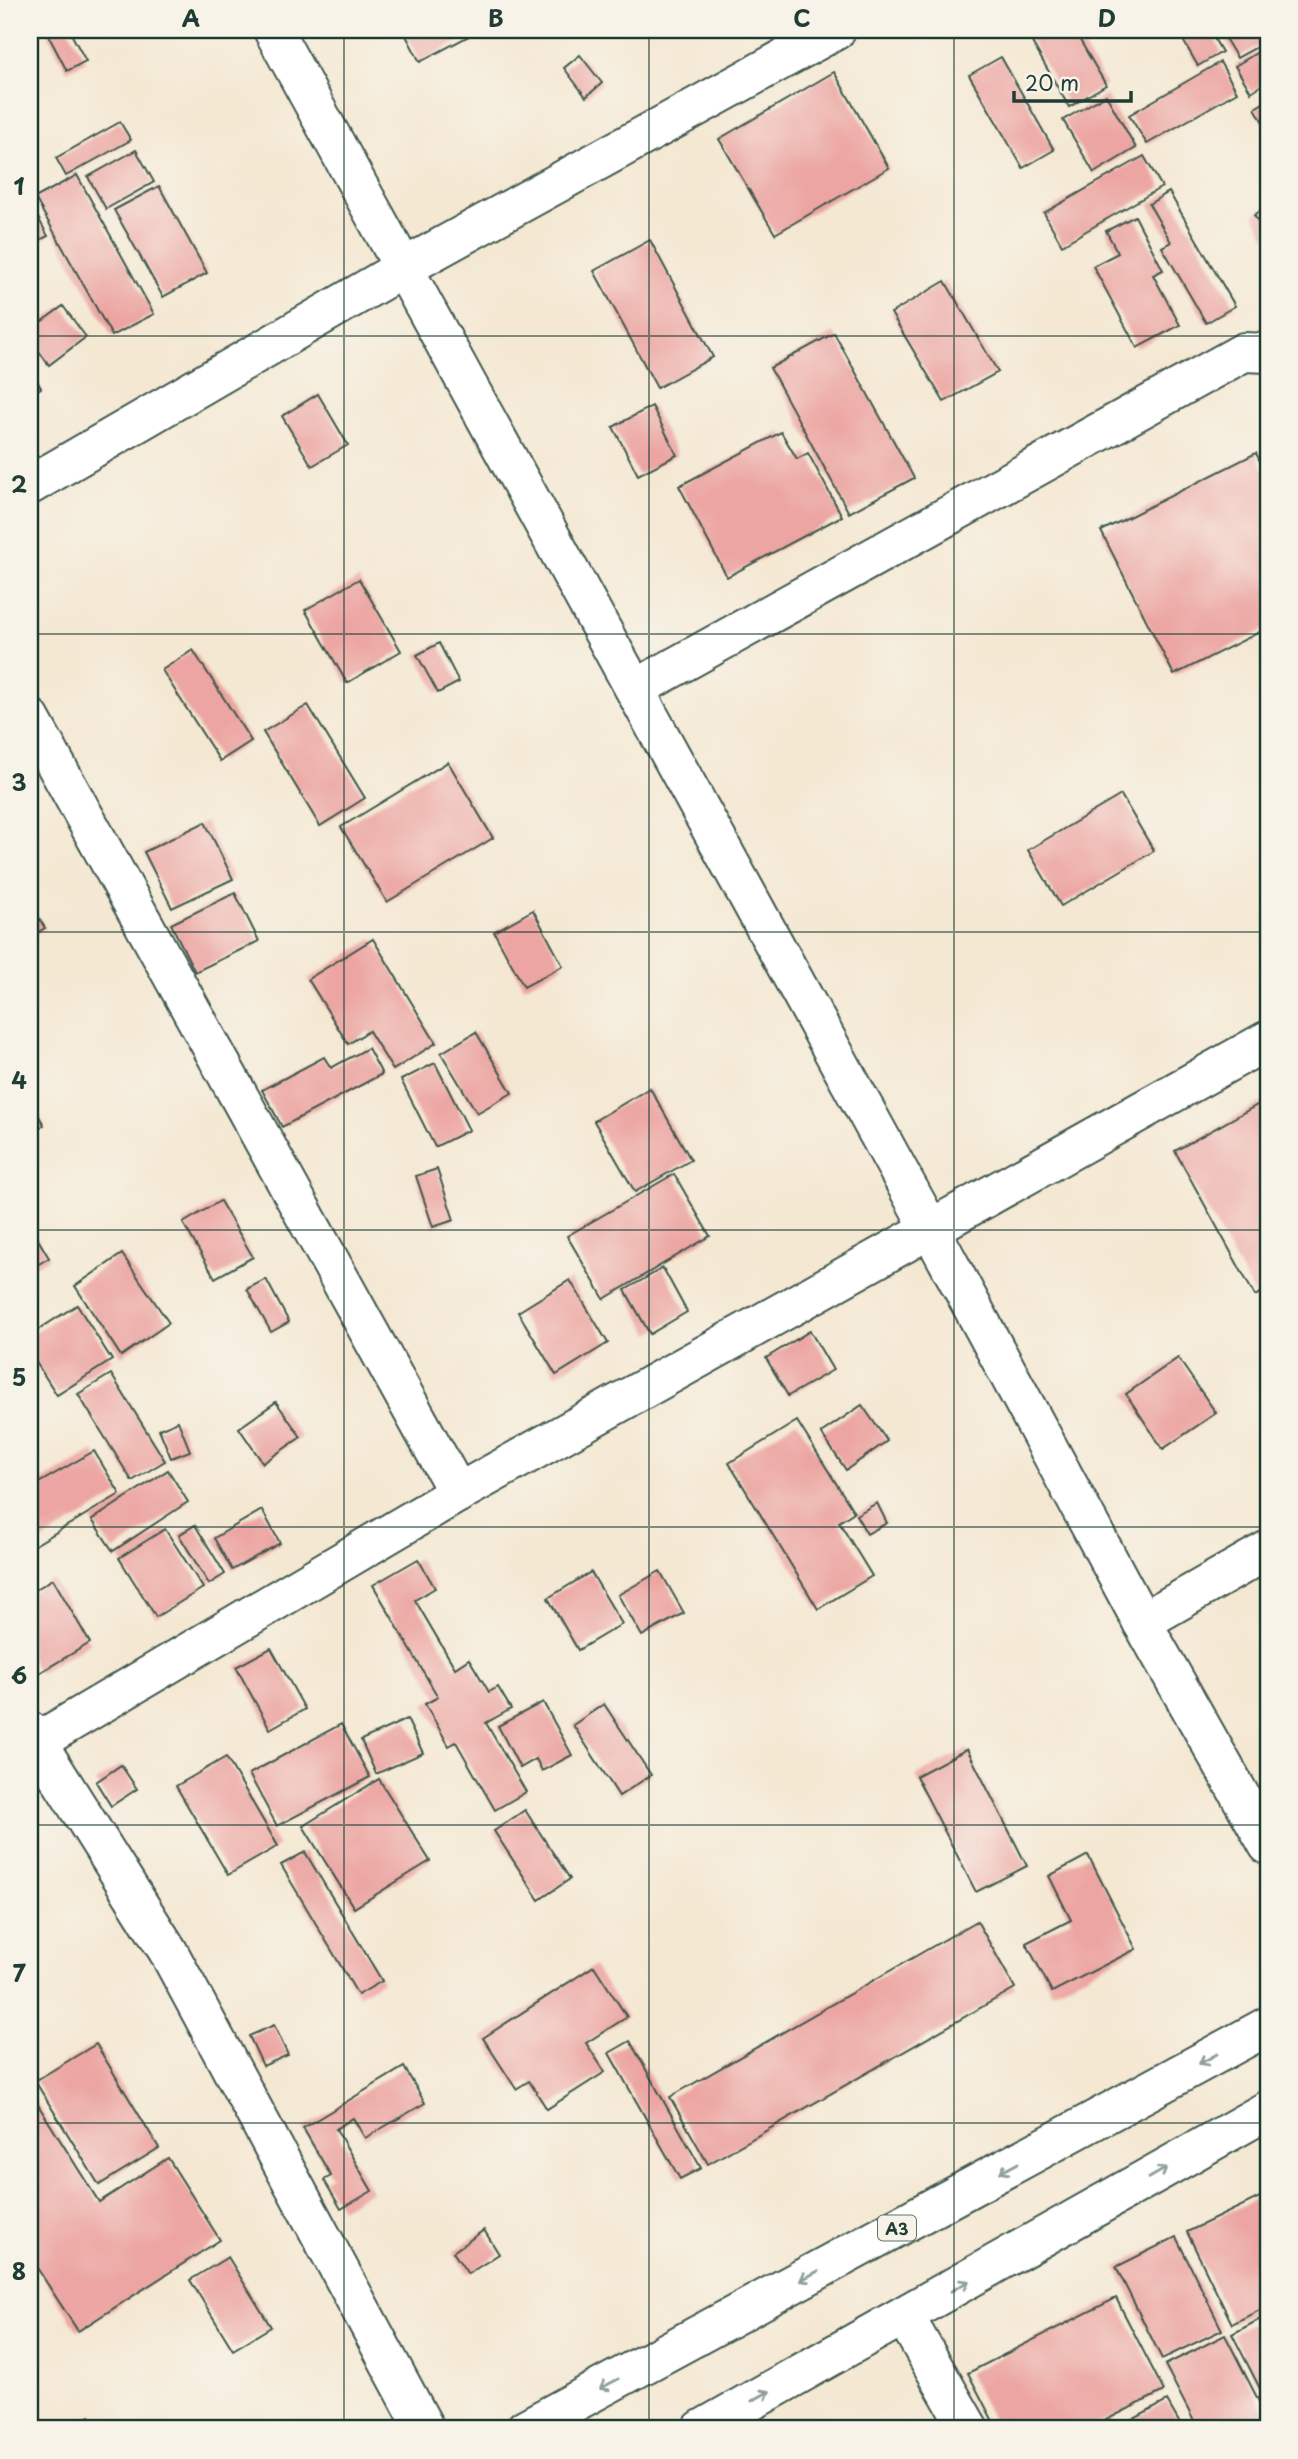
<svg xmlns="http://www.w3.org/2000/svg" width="1298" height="2459" font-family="'Playpen Sans',sans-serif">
  <rect width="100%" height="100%" fill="#f7f3e8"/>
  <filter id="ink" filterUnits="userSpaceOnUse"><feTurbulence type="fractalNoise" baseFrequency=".0143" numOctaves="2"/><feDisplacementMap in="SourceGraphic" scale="14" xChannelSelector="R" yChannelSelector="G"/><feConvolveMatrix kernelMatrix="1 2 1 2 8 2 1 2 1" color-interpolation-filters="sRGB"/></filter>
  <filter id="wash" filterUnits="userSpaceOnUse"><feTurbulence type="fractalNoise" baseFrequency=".00686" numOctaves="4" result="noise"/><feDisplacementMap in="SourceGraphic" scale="28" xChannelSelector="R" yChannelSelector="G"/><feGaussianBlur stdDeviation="1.57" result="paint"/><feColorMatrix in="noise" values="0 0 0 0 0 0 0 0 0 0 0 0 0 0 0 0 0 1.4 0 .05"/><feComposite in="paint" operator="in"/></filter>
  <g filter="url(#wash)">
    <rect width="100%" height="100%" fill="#f4e8d3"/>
    <g id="blocks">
      <g fill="#eca5a2">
        <path d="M 58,30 L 69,30 L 86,61 L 67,71 L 48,35 Z"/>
        <path d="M 403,30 L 465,30 L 469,36 L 420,62 Z"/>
        <path d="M 1025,30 L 1074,30 L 1106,85 L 1069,107 Z"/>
        <path d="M 1177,30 L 1209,30 L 1222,52 L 1198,66 Z"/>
        <path d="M 1220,30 L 1268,30 L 1268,41 L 1237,58 Z"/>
        <path d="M 1268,46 L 1268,81 L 1251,92 L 1235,66 Z"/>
        <path d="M 580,55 L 602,83 L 586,97 L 564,68 Z"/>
        <path d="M 1001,57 L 1054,150 L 1023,168 L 969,75 Z"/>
        <path d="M 1220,62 L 1237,92 L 1147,144 L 1129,115 Z"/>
        <path d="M 834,72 L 889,168 L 775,234 L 719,139 Z"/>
        <path d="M 1106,95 L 1136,148 L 1094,173 L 1063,120 Z"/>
        <path d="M 1268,100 L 1268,131 L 1255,108 Z"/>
        <path d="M 120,122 L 131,140 L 66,176 L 56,158 Z"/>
        <path d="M 136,150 L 154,182 L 106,209 L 88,177 Z"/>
        <path d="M 1144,156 L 1162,187 L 1062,245 L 1044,213 Z"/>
        <path d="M 77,175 L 154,314 L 112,336 L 35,198 Z"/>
        <path d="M 159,186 L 207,273 L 163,297 L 114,210 Z"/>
        <path d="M 1169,192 L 1235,306 L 1206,323 L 1162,247 L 1171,242 L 1149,204 Z"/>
        <path d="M 30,203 L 48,236 L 30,245 Z"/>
        <path d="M 1268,206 L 1268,240 L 1254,215 Z"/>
        <path d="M 1135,216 L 1163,270 L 1153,275 L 1180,325 L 1137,348 L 1093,266 L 1118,253 L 1106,231 Z"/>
        <path d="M 650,240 L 713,357 L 657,388 L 594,271 Z"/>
        <path d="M 945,281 L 998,372 L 944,402 L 891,313 Z"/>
        <path d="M 63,306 L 86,337 L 49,365 L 30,339 L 30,330 Z"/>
        <path d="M 834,333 L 914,478 L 849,513 L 770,368 Z"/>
        <path d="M 30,368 L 41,388 L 30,395 Z"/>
        <path d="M 318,394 L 348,445 L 312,466 L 282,416 Z"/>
        <path d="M 652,406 L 677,455 L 638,475 L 613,427 Z"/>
        <path d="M 781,432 L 797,459 L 808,453 L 842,516 L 727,577 L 679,486 Z"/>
        <path d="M 1256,453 L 1268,477 L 1268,628 L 1174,675 L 1101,531 Z"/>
        <path d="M 359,579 L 401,651 L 347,683 L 305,610 Z"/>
        <path d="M 439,643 L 459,682 L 438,693 L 417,655 Z"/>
        <path d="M 193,650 L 251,741 L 220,761 L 162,670 Z"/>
        <path d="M 308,705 L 365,798 L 320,826 L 263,732 Z"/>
        <path d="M 448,762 L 493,838 L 387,902 L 341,827 Z"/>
        <path d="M 1121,795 L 1154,851 L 1061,906 L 1028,850 Z"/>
        <path d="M 205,822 L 233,879 L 172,908 L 144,852 Z"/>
        <path d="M 235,893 L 259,941 L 195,972 L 171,924 Z"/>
        <path d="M 30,904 L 45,928 L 30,937 Z"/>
        <path d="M 533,910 L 563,966 L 524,987 L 494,932 Z"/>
        <path d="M 373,939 L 436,1043 L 393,1070 L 369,1031 L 348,1044 L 308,979 Z"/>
        <path d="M 476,1032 L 512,1093 L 477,1113 L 441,1053 Z"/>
        <path d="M 368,1048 L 382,1074 L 282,1127 L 262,1090 L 324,1057 L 331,1068 Z"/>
        <path d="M 435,1063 L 469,1130 L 435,1147 L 401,1080 Z"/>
        <path d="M 650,1088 L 691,1160 L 635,1192 L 594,1121 Z"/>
        <path d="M 1268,1099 L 1268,1289 L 1255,1296 L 1175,1151 Z"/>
        <path d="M 30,1101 L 44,1125 L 30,1133 Z"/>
        <path d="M 437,1169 L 454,1220 L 433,1227 L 416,1176 Z"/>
        <path d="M 674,1174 L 710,1236 L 604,1299 L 567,1236 Z"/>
        <path d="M 220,1201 L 253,1257 L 215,1278 L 183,1223 Z"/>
        <path d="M 30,1226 L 49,1258 L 30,1269 Z"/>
        <path d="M 122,1254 L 169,1323 L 121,1356 L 75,1286 Z"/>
        <path d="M 663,1268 L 687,1312 L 650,1334 L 625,1290 Z"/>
        <path d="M 266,1279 L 289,1322 L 271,1332 L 247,1289 Z"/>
        <path d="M 570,1280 L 608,1343 L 556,1375 L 518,1312 Z"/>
        <path d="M 77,1305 L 112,1360 L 57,1395 L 30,1353 L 30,1335 Z"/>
        <path d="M 810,1331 L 833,1370 L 788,1396 L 766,1358 Z"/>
        <path d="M 1178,1358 L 1216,1413 L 1163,1449 L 1126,1394 Z"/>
        <path d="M 111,1374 L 165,1461 L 132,1481 L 78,1394 Z"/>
        <path d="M 276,1402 L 301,1437 L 263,1463 L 239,1428 Z"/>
        <path d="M 862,1405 L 887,1441 L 846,1470 L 821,1433 Z"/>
        <path d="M 178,1421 L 190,1451 L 171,1458 L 159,1429 Z"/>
        <path d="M 797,1421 L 854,1512 L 839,1522 L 872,1576 L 818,1609 L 729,1463 Z"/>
        <path d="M 94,1451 L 120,1494 L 30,1548 L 30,1488 Z"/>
        <path d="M 168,1470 L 188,1502 L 113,1551 L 92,1520 Z"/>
        <path d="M 877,1503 L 887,1523 L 867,1534 L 856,1515 Z"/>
        <path d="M 262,1510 L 280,1543 L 232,1570 L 214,1538 Z"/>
        <path d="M 195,1525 L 225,1574 L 209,1584 L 179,1535 Z"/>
        <path d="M 165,1529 L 203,1588 L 156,1617 L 119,1558 Z"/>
        <path d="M 418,1559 L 435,1588 L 415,1600 L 455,1668 L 469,1659 L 489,1692 L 498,1687 L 511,1709 L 486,1723 L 526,1792 L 495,1810 L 456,1742 L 449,1746 L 425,1704 L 438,1697 L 373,1585 Z"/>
        <path d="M 660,1571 L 684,1613 L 642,1636 L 618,1595 Z"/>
        <path d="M 591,1572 L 622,1624 L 578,1650 L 548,1598 Z"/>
        <path d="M 53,1579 L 90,1643 L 39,1673 L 30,1657 L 30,1593 Z"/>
        <path d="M 271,1648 L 305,1709 L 270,1729 L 236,1667 Z"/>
        <path d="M 543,1702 L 572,1755 L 542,1771 L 536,1759 L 520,1768 L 498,1726 Z"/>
        <path d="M 604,1704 L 651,1775 L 619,1796 L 573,1725 Z"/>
        <path d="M 407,1719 L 423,1753 L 376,1774 L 361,1740 Z"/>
        <path d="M 341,1724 L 370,1777 L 277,1826 L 249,1774 Z"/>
        <path d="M 967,1749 L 1027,1866 L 976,1892 L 916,1776 Z"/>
        <path d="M 226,1757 L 278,1846 L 228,1875 L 176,1786 Z"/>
        <path d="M 121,1765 L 137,1789 L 111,1806 L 96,1782 Z"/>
        <path d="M 379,1779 L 430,1861 L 354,1908 L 303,1826 Z"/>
        <path d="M 525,1810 L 570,1879 L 539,1900 L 494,1831 Z"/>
        <path d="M 305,1852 L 382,1981 L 358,1995 L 281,1865 Z"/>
        <path d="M 1088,1855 L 1136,1949 L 1052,1992 L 1026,1943 L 1071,1920 L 1049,1876 Z"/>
        <path d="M 977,1921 L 1015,1988 L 708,2164 L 670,2097 Z"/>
        <path d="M 594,1966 L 627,2017 L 586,2043 L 605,2072 L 547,2109 L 529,2081 L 516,2089 L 483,2038 Z"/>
        <path d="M 274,2025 L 288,2055 L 263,2066 L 249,2036 Z"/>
        <path d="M 630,2041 L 701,2168 L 680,2179 L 609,2053 Z"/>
        <path d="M 96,2044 L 159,2148 L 99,2185 L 35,2081 Z"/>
        <path d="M 404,2067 L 425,2103 L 365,2138 L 353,2118 L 336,2129 L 372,2191 L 341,2209 L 324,2180 L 331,2176 L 303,2128 Z"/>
        <path d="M 33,2097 L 99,2202 L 168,2158 L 220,2240 L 78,2331 L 30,2257 L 30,2099 Z"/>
        <path d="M 1268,2193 L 1268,2306 L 1232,2324 L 1187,2232 Z"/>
        <path d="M 484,2230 L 499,2254 L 468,2274 L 453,2252 Z"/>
        <path d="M 1176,2237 L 1222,2330 L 1162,2359 L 1116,2267 Z"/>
        <path d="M 228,2257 L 271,2327 L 233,2350 L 190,2280 Z"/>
        <path d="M 1116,2298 L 1164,2391 L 1088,2429 L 997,2429 L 968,2373 Z"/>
        <path d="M 1268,2315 L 1268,2404 L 1232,2334 Z"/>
        <path d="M 1225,2335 L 1268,2419 L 1268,2429 L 1198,2429 L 1165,2365 Z"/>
        <path d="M 1167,2401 L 1183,2429 L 1125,2429 L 1123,2425 Z"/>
        <path d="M 90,2416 L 98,2429 L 75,2429 L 73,2426 Z"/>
      </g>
    </g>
  </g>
  <g filter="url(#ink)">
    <use href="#blocks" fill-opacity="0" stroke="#3f574c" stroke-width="2"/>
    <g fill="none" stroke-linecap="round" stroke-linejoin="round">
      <g stroke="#3f574c" stroke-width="42">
        <g id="street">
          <path d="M 273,30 L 931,1230 L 1142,1622 L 1268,1845"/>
          <path d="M 30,485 L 405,267 L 836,30"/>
          <path d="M 635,689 L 1244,352 L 1268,353"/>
          <path d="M 30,718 L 458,1493"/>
          <path d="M 1142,1622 L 1268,1550"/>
          <path d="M 30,1731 L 168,1951 L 425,2429"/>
          <path d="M 30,1746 L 458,1493 L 1268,1040"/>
          <path d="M 905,2317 L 969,2429"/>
        </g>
      </g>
      <g stroke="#3f574c" stroke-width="42">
        <g id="highway">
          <path d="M 525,2429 L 1268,2026"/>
          <path d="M 702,2429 L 1268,2110"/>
        </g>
      </g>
      <use href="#street" stroke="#fff" stroke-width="38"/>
      <use href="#highway" stroke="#fff" stroke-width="38"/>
    </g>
    <defs><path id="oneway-shaft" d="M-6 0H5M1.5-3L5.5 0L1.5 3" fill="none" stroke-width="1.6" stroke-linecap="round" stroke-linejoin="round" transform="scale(1.75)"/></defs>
    <g stroke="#8f9e9a">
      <use href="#oneway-shaft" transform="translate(1208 2059) rotate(151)"/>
      <use href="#oneway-shaft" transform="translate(1009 2168) rotate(152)"/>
      <use href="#oneway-shaft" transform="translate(1158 2173) rotate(-30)"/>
      <use href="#oneway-shaft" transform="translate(809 2276) rotate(152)"/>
      <use href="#oneway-shaft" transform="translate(960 2286) rotate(-30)"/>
      <use href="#oneway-shaft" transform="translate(609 2384) rotate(152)"/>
      <use href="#oneway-shaft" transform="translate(761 2396) rotate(-29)"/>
    </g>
  </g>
  <path fill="none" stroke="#1f3d34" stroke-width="2" stroke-opacity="0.55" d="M 344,30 L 344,2429M 649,30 L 649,2429M 954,30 L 954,2429M 30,336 L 1268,336M 30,634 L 1268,634M 30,932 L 1268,932M 30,1230 L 1268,1230M 30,1527 L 1268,1527M 30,1825 L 1268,1825M 30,2123 L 1268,2123"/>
  <g text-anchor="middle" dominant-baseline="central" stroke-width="5" stroke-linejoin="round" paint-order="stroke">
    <rect fill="#f7f3e8" stroke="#60746a" stroke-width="2" x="878" y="2215.5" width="38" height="25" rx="5"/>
    <g font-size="16" font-weight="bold" fill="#1f3d34">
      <text x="897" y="2228">A3</text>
    </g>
  </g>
  <rect width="1298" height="2459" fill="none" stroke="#f7f3e8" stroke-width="77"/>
  <path d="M1014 91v10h117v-10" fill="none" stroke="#1f3d34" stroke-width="3.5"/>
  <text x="1025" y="91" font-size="21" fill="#1f3d34" stroke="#f7f3e8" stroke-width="5" paint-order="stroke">20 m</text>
  <rect x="38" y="38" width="1222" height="2382" fill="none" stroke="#1f3d34" stroke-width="2.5"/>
  <g font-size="23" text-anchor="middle" font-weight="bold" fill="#1f3d34">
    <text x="191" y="27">A</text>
    <text x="496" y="27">B</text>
    <text x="802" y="27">C</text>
    <text x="1107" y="27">D</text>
    <text x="19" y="195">1</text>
    <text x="19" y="493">2</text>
    <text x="19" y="791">3</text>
    <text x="19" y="1089">4</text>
    <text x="19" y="1386">5</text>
    <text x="19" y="1684">6</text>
    <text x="19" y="1982">7</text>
    <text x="19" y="2280">8</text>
  </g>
</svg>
